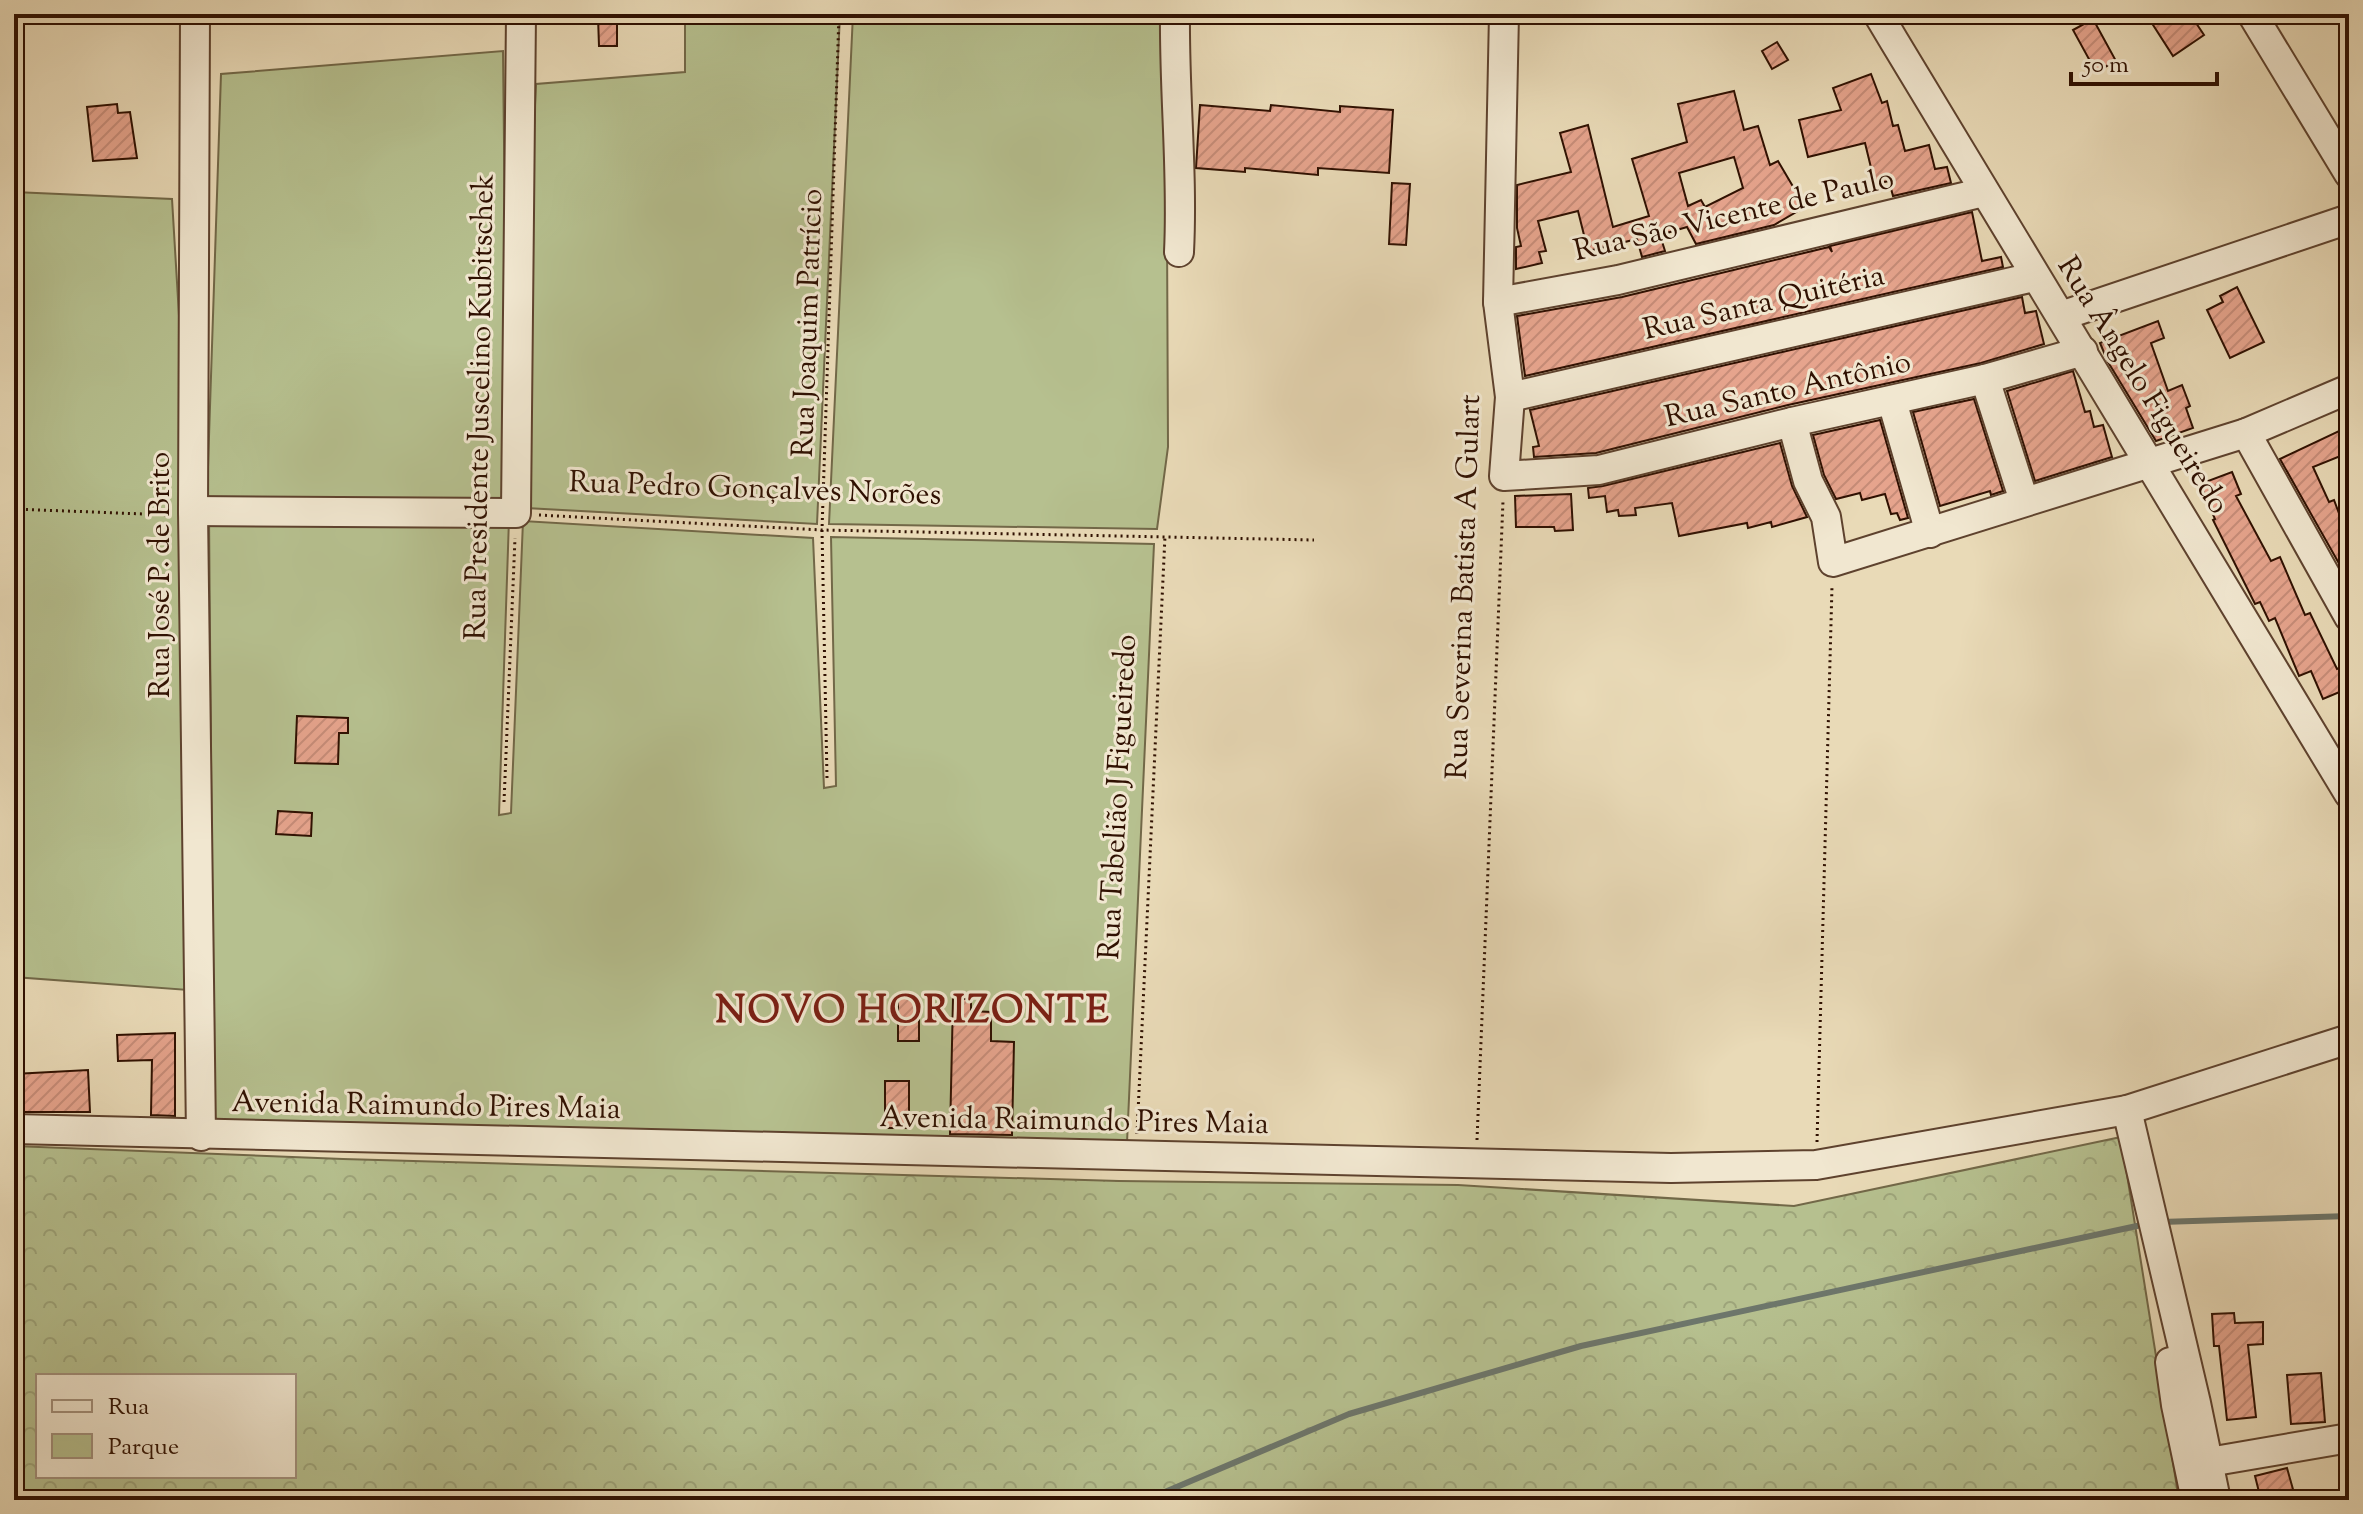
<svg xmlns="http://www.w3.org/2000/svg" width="2363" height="1514" font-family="'Sorts Mill Goudy',serif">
  <defs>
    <pattern id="forest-crowns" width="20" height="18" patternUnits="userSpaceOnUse" patternTransform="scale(2)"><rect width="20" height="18" fill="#b6c08f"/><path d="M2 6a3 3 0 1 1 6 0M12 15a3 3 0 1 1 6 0" fill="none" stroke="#9da47a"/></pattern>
    <pattern id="building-hatch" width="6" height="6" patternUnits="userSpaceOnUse" patternTransform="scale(2)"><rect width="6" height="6" fill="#e6a48d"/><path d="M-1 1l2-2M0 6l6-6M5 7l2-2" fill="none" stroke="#c68c78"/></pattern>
  </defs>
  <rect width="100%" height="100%" fill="#e9dab7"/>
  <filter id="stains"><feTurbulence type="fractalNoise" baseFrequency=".0025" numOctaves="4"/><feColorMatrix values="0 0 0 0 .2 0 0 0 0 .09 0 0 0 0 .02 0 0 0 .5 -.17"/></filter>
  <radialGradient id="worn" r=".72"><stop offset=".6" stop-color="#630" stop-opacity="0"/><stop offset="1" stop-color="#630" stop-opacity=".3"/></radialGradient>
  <g fill="#b6c08f" stroke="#726848" stroke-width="2">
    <path d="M 685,14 L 840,14 L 817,524 L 526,508 L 523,356 L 536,84 L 685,72 Z"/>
    <path d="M 853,14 L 1166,14 L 1168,447 L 1157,529 L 829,524 Z"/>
    <path d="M 503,51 L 508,505 L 207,497 L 221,74 Z"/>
    <path d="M 14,192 L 172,199 L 187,449 L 179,574 L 188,990 L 14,977 Z"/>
    <path d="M 209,514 L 509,519 L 499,815 L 511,813 L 523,521 L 813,538 L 824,788 L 836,786 L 831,537 L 1154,544 L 1127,1143 L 214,1121 Z"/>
  </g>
  <path fill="url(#forest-crowns)" stroke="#726848" stroke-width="2" fill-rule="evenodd" d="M 2121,1137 L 2179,1500 L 14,1500 L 14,1146 L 343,1159 L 1119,1181 L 1458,1185 L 1794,1206 ZM 38,1376 L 294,1376 L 294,1476 L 38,1476 Z"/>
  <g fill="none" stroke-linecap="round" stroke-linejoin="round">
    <g stroke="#6d766b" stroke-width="6">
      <path d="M 2161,1222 L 2349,1216"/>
      <path d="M 1146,1500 L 1349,1414 L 1581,1346 L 2146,1224"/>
    </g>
  </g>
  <g fill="url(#building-hatch)" stroke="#2f1001" stroke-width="2" fill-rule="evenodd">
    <path d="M 2146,14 L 2190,14 L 2204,35 L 2173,56 Z"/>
    <path d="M 617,16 L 617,46 L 599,46 L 598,17 Z"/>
    <path d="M 2093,19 L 2116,61 L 2096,72 L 2073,30 Z"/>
    <path d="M 1777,42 L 1788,60 L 1772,69 L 1762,51 Z"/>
    <path d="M 1871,74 L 1882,103 L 1887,101 L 1893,126 L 1898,125 L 1905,151 L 1929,145 L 1935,169 L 1947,167 L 1951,183 L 1893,196 L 1889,181 L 1875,184 L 1865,143 L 1808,157 L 1799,120 L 1841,110 L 1833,88 Z"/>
    <path d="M 1734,91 L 1744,130 L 1758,126 L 1770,165 L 1778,161 L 1805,207 L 1774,225 L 1696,244 L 1687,227 L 1660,235 L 1665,251 L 1642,257 L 1637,239 L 1588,251 L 1578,211 L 1538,221 L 1546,251 L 1539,252 L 1542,263 L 1516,269 L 1516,247 L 1521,246 L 1517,228 L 1517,185 L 1571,172 L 1560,133 L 1588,125 L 1613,227 L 1649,216 L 1632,159 L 1687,142 L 1678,104 ZM 1734,157 L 1743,188 L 1705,207 L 1701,200 L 1688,206 L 1679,173 Z"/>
    <path d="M 117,104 L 118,113 L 130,112 L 137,158 L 93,161 L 87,107 Z"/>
    <path d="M 1200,105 L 1270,111 L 1271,105 L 1340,112 L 1340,106 L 1393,110 L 1389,173 L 1318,168 L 1318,175 L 1245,168 L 1245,172 L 1196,168 Z"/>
    <path d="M 1392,183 L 1410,184 L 1406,245 L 1389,244 Z"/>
    <path d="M 1972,212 L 1982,261 L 2001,257 L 2003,267 L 1525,376 L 1517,316 L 1622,297 L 1829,247 L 1832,252 L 1830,246 Z"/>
    <path d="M 2237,287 L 2264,342 L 2230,358 L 2207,310 L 2223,302 L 2220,296 Z"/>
    <path d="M 2022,297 L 2025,313 L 2036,311 L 2044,344 L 1981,363 L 1788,405 L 1596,453 L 1534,457 L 1533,447 L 1539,446 L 1530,410 Z"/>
    <path d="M 2158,321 L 2164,338 L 2151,343 L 2168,391 L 2182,385 L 2190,406 L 2186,408 L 2193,428 L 2156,441 L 2108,362 L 2100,343 Z"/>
    <path d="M 2073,371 L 2085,412 L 2090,411 L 2094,427 L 2103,425 L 2112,457 L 2035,481 L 2007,391 Z"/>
    <path d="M 1974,399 L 2003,491 L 1991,495 L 1990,491 L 1940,506 L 1913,412 Z"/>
    <path d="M 1880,420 L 1908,518 L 1900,520 L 1897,513 L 1891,514 L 1885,494 L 1862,500 L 1860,493 L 1836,499 L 1824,475 L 1813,435 Z"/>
    <path d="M 2339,431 L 2348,453 L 2313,467 L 2329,502 L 2334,500 L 2346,532 L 2349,531 L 2349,564 L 2341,567 L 2280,459 Z"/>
    <path d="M 1780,443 L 1792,486 L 1807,517 L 1772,527 L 1771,522 L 1748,528 L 1747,523 L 1679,536 L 1672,503 L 1635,508 L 1636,515 L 1619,516 L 1618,510 L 1607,512 L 1605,496 L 1589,498 L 1588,488 L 1603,486 Z"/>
    <path d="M 2232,472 L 2241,494 L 2236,496 L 2271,561 L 2280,557 L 2305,615 L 2310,613 L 2337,669 L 2349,664 L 2349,688 L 2323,699 L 2311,671 L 2299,676 L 2275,618 L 2269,621 L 2260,602 L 2255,604 L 2213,520 L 2215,519 L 2200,484 Z"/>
    <path d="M 1571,494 L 1573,530 L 1555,531 L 1554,527 L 1516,527 L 1515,496 Z"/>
    <path d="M 297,716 L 348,718 L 348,733 L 339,733 L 338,764 L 295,763 Z"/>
    <path d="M 278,811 L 312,813 L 311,836 L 276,834 Z"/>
    <rect x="898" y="998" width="21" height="43"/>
    <path d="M 953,999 L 971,999 L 971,1011 L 991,1012 L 991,1041 L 1014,1042 L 1012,1135 L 950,1134 Z"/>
    <path d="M 175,1033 L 175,1116 L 151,1115 L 152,1060 L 118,1061 L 117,1035 Z"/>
    <path d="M 88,1070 L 90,1112 L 14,1112 L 14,1074 Z"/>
    <rect x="885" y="1081" width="24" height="47"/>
    <path d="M 2234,1313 L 2235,1323 L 2263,1322 L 2263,1344 L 2248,1345 L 2256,1417 L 2227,1420 L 2219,1346 L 2214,1346 L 2212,1314 Z"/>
    <path d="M 2321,1373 L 2325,1422 L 2291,1424 L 2287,1375 Z"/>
    <path d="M 2287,1468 L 2296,1500 L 2261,1500 L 2255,1476 Z"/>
  </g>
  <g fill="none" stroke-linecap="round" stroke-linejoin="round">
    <g stroke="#5e422e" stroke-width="32">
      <g id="minor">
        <path d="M 195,14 L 193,511 L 201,1136"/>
        <path d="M 1175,14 C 1174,93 1183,173 1179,252"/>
        <path d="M 1504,14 L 1498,302 L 1510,397 L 1504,476 L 1599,470 L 1792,422 L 1985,379 L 2083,351"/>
        <path d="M 1878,14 C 2033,275 2193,533 2349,794"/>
        <path d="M 2252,14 L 2349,174"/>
        <path d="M 1498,302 L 1618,280 L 1984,192"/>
        <path d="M 2061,316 L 2349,219"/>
        <path d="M 1985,379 L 2024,501"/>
        <path d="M 1510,397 L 2034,277"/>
        <path d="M 1892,401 L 1930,533"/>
        <path d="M 1792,422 L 1808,481 L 1826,517 L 1833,562 L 2246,433 L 2349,389"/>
        <path d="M 2246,433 L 2349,617"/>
        <path d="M 193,511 L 516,513 L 521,14"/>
        <path d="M 2127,1110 L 2196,1403 L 2216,1500"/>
        <path d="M 14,1129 L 1671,1168 L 1816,1165 L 2127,1110 L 2349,1039"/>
        <path d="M 2170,1362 L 2176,1405 L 2196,1500"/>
        <path d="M 2209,1462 L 2349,1438"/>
      </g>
    </g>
    <g stroke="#2f1001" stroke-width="3" stroke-dasharray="2 4" stroke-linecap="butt">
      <path d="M 14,509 L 170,515"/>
      <path d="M 539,515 L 822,530 L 1314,540"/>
      <path d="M 827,778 L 822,530 L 839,14"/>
      <path d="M 504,802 L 515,538"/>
      <path d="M 1137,1134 L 1165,536"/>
      <path d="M 1477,1140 L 1503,501"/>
      <path d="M 1817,1142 L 1832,586"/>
    </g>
    <use href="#minor" stroke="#f1e7d0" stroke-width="28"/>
  </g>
  <g text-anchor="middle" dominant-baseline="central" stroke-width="6" stroke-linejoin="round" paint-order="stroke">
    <g font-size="30" fill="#2f1001" stroke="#f1e7d0">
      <text transform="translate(1734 216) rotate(-13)">Rua São Vicente de Paulo</text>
      <text transform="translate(1764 304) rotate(-13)">Rua Santa Quitéria</text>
      <text transform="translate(809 323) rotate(-88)">Rua Joaquim Patrício</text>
      <text transform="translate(2142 386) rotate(58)">Rua Ângelo Figueiredo</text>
      <text transform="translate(1788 391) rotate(-13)">Rua Santo Antônio</text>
      <text transform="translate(481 407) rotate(-89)">Rua Presidente Juscelino Kubitschek</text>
      <text transform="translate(755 490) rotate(2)">Rua Pedro Gonçalves Norões</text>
      <text transform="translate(161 575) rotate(-90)">Rua José P. de Brito</text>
      <text transform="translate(1465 587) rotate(-88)">Rua Severina Batista A Gulart</text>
      <text transform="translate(1119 797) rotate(-87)">Rua Tabelião J Figueiredo</text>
      <text transform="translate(426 1107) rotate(1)">Avenida Raimundo Pires Maia</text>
      <text transform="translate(1074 1122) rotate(1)">Avenida Raimundo Pires Maia</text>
    </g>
    <g font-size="38" font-weight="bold" letter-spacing="2" fill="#7a1f14" stroke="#f1e7d0">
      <text x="913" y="1013">NOVO HORIZONTE</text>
    </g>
  </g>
  <rect width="2363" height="1514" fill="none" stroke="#e9dab7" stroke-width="48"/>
  <rect x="16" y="16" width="2331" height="1482" fill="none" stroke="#2f1001" stroke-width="4"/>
  <rect x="24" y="24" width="2315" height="1466" fill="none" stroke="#2f1001" stroke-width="2"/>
  <rect x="36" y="1374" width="260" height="104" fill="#f1e7d0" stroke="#a3917d" stroke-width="2"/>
  <rect x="52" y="1400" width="40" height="12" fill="#f1e7d0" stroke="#a3917d" stroke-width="2"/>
  <text x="108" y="1414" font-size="24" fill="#2f1001">Rua</text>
  <rect x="52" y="1434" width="40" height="24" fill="#b6c08f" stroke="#a3917d" stroke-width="2"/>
  <text x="108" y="1454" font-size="24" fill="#2f1001">Parque</text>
  <path d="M2071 72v12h146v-12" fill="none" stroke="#2f1001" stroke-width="4"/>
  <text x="2083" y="72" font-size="24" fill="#2f1001" stroke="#f1e7d0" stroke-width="6" paint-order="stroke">50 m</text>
  <rect width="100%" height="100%" filter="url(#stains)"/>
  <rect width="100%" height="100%" fill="url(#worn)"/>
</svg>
